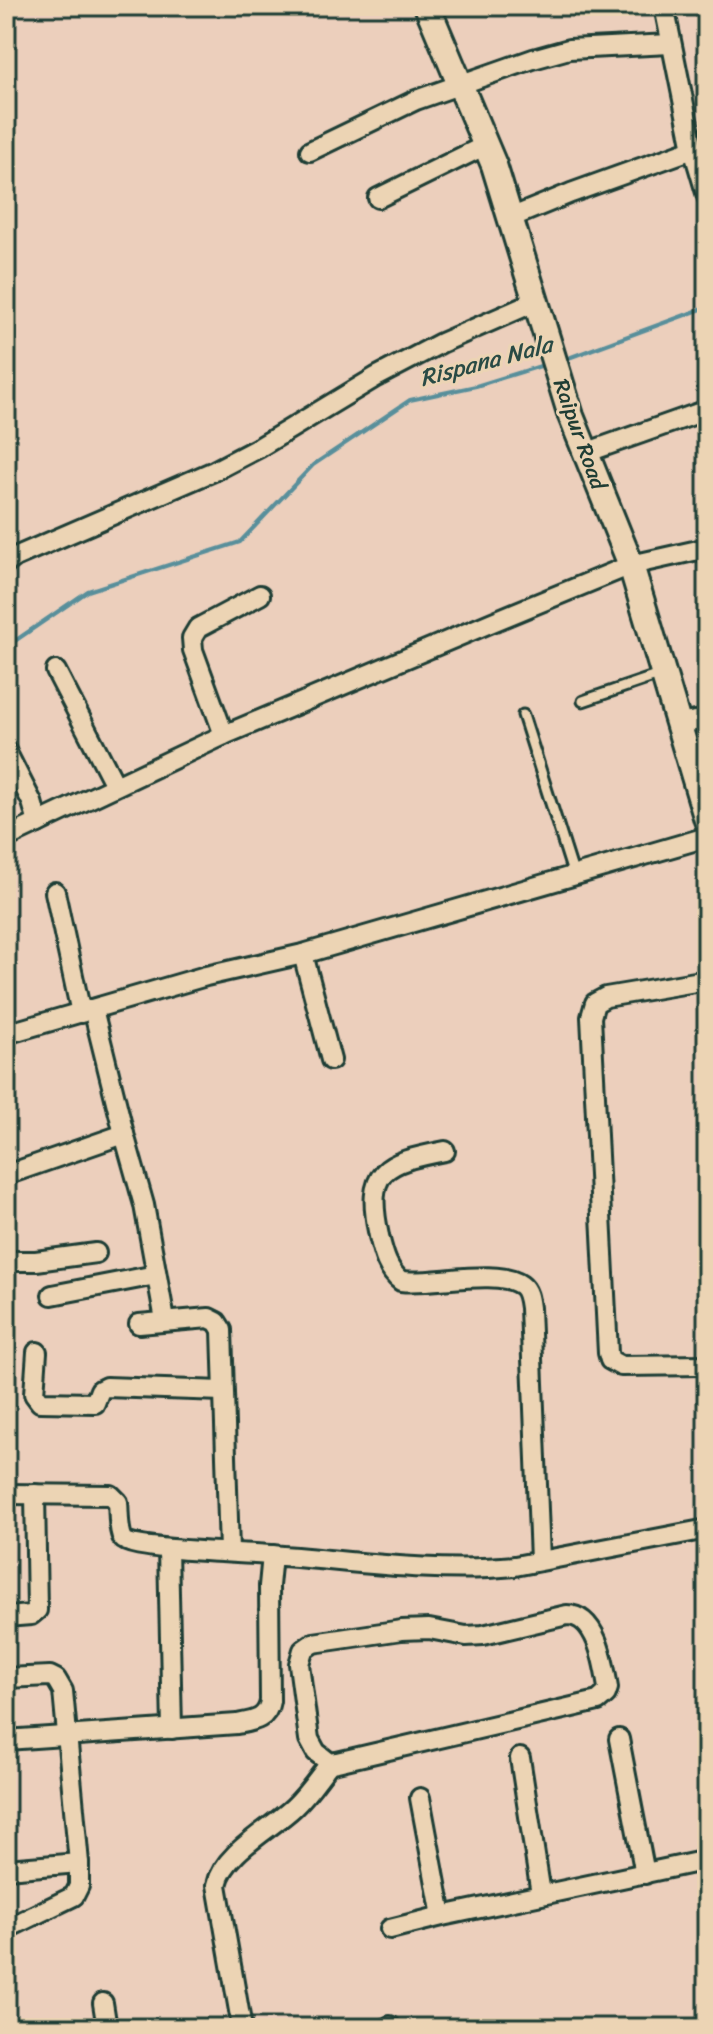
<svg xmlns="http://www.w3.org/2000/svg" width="713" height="2034" font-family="Sriracha,sans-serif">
  <rect width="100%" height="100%" fill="#eccfbc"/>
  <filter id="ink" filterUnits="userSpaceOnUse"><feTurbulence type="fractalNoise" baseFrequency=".0125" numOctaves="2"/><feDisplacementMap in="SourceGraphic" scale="16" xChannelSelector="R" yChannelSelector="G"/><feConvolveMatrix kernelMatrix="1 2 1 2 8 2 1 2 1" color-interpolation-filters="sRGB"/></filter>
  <g filter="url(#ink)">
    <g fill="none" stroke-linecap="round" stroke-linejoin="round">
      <g stroke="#598f9b" stroke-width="4">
        <path d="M 563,360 L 707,307"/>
        <path d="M 6,647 L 88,591 L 240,542 L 313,465 L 410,400 L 476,386 L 547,364"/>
      </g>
      <g stroke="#1f3d34" stroke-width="15">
        <g id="lane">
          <path d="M 583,701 L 662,674"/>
          <path d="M 523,715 L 574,876"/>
        </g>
      </g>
      <g stroke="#1f3d34" stroke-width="24">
        <g id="street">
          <path d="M 664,6 L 693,149 L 707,196"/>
          <path d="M 310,151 L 416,100 L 533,59 L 569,49 L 670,44"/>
          <path d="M 378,198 L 486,145"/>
          <path d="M 510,218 L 571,193 L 693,149"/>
          <path d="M 585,453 L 707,410"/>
          <path d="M 6,564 L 15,557 L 214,471 L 260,447 L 376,377 L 441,343 L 535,302"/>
          <path d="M 56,671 L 115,785"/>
          <path d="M 678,724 L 707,719"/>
          <path d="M 224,735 L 193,650 L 192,638 L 198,628 L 260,595"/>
          <path d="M 6,751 L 32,802 L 38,823"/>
          <path d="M 6,838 L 224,735 L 490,623 L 631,565 L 707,548"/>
          <path d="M 55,892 L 81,1013"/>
          <path d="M 303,954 L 331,1060"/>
          <path d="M 707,980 L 606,997 L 595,1003 L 591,1017 L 608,1353 L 610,1360 L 621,1366 L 707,1365"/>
          <path d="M 93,1009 L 124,1134 L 144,1205 L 165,1320"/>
          <path d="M 6,1034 L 206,976 L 303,954 L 707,837"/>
          <path d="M 445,1151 C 383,1163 365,1170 379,1236 C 383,1252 387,1270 401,1281 C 431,1285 497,1268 521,1285 C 528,1290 529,1300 530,1308 L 540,1560"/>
          <path d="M 6,1175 L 124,1134"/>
          <path d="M 6,1261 L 36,1261 L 96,1253"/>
          <path d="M 52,1295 L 156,1275"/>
          <path d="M 139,1324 L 209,1318 L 217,1322 L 222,1330 L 229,1551"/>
          <path d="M 37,1352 L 34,1394 L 40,1402 L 95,1403 L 100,1390 L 106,1387 L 223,1391"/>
          <path d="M 6,1494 L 111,1495 L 118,1502 C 119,1512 118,1530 123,1539 C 131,1550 250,1553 272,1555"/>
          <path d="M 168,1549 L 172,1729"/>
          <path d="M 567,1615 C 597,1615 604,1664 608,1688 L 606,1694 L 598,1701 L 337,1762 L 330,1763 L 316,1752 L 309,1739 L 299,1664 L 303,1650 L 313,1643 L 402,1630 L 429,1629 L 466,1636 L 483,1635 Z"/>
          <path d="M 6,1617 L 31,1615 L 37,1610 L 35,1494"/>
          <path d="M 6,1678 L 50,1676 L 56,1679 L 63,1691 L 79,1863 L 79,1886 L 74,1896 L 6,1929"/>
          <path d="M 619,1739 L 645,1874"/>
          <path d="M 6,1740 L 237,1724 C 253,1721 267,1720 270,1701 L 269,1586 L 272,1555 C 352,1561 434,1574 515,1566 L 707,1529"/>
          <path d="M 520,1758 L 541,1894"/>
          <path d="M 420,1798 L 442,1916"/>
          <path d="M 6,1869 L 79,1863"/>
          <path d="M 390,1929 L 442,1916 L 707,1860"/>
          <path d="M 103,2003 L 107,2028"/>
          <path d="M 390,2026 L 390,2028"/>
          <path d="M 242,2028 L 217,1885 C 223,1853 271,1829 294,1807 C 308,1794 318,1778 330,1763"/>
        </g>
      </g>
      <g stroke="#1f3d34" stroke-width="30">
        <path id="secondary" d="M 427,6 L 494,165 L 571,416 L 631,565 L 707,820"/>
      </g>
      <use href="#lane" stroke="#ecd4b4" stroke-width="9"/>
      <use href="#street" stroke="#ecd4b4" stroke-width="18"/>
      <use href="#secondary" stroke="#ecd4b4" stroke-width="24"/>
    </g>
  </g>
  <g text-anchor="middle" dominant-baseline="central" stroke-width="6" stroke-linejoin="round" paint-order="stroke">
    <g font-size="22" fill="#1f3d34" stroke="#ecd4b4">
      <text transform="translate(580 434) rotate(70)">Raipur Road</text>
    </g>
    <g font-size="24" font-style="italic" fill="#294b45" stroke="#ecd4b4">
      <text transform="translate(486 361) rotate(-15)">Rispana Nala</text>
    </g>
  </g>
  <rect width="713" height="2034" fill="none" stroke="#ecd4b4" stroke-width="32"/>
  <rect x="16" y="16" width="681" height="2002" fill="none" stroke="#1f3d34" stroke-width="3" filter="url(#ink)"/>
</svg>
